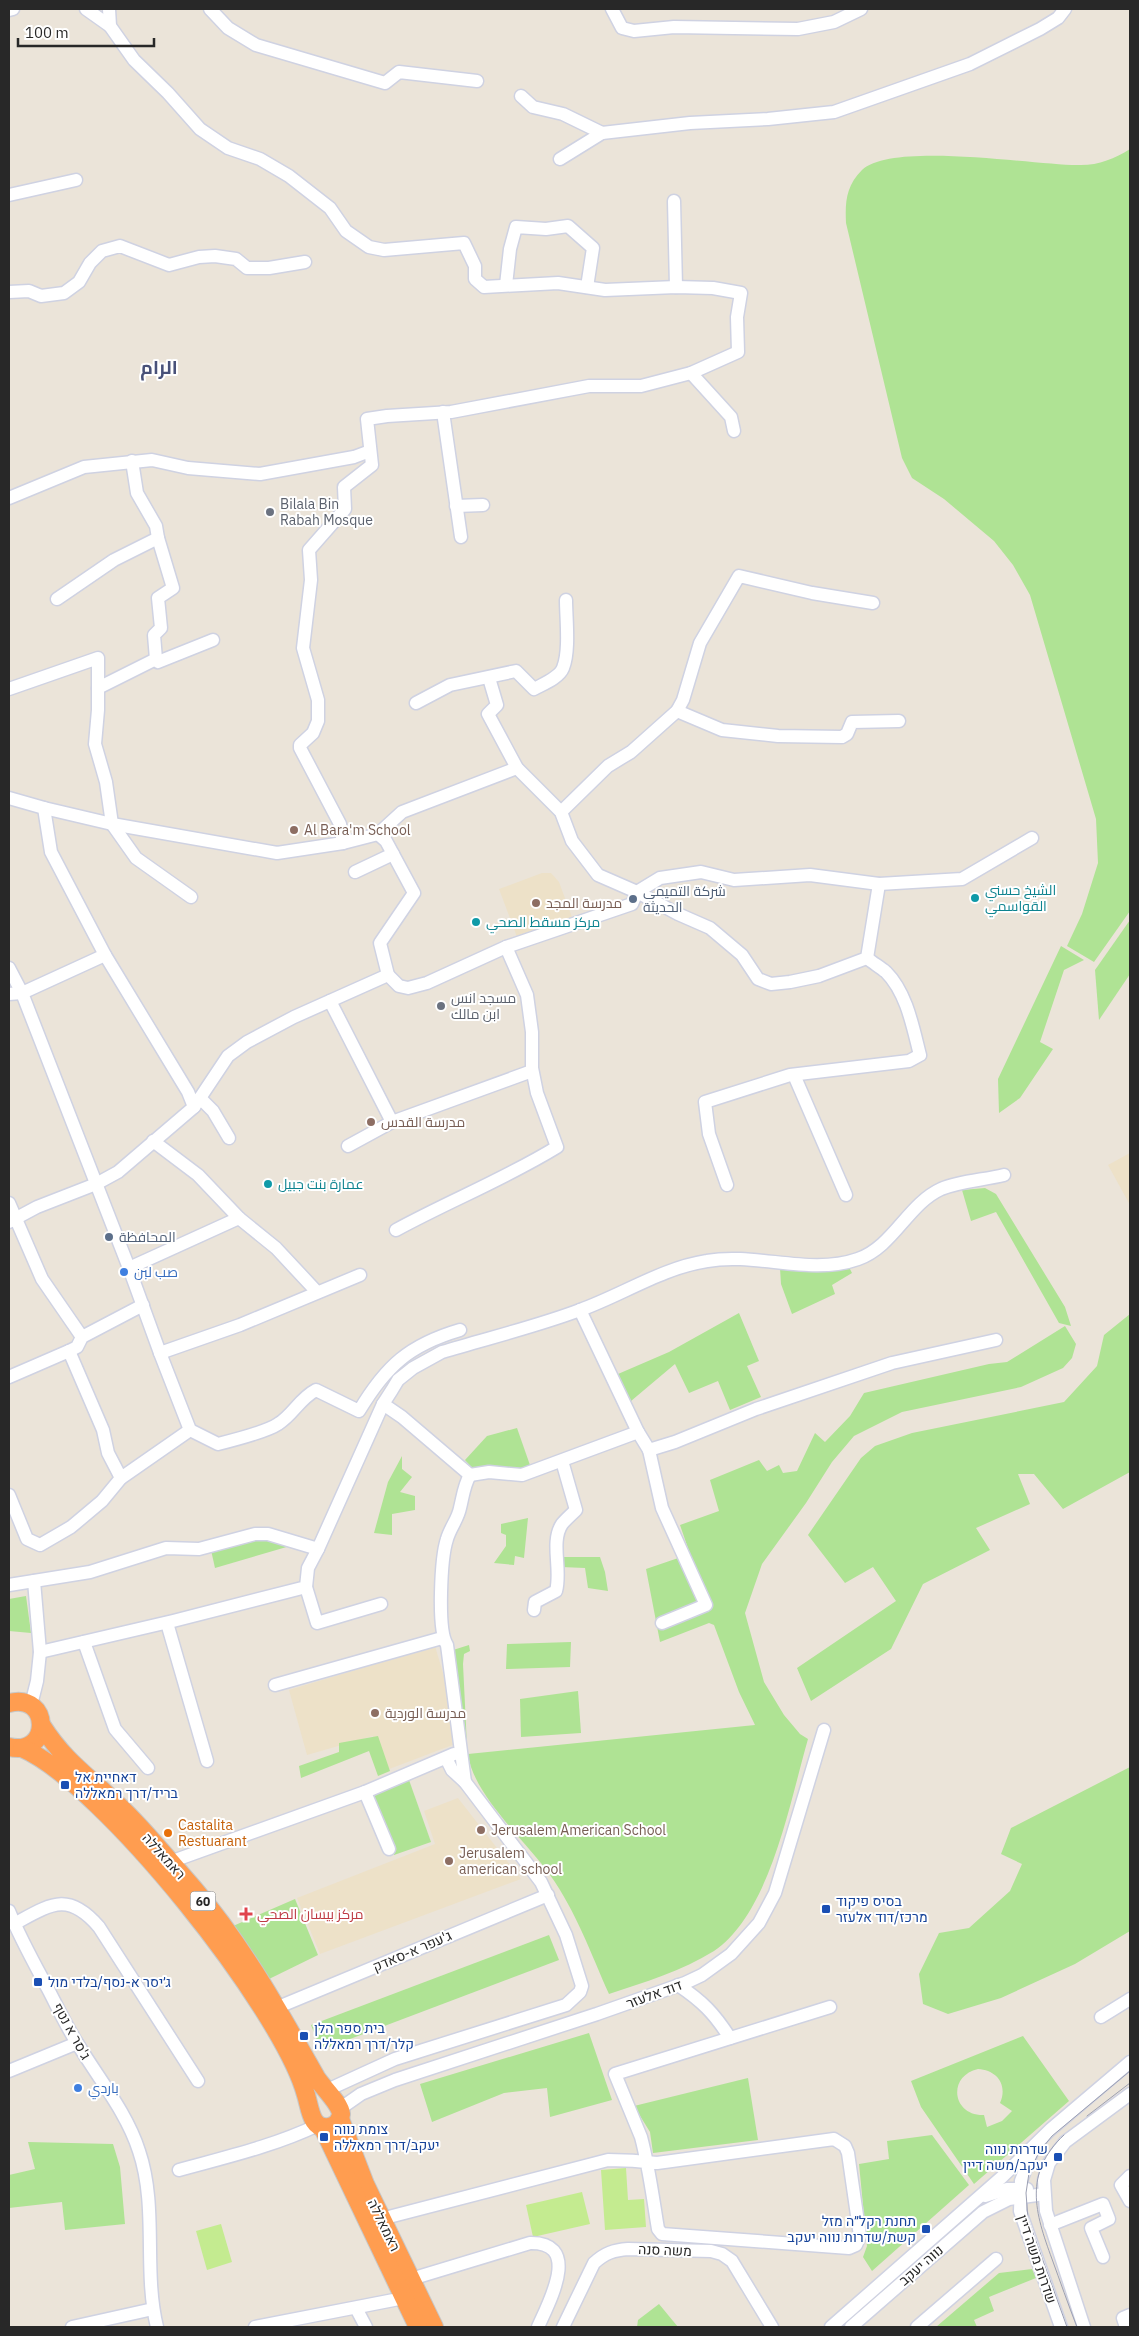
<svg xmlns="http://www.w3.org/2000/svg" width="1139" height="2336" font-family="'IBM Plex Sans',Cairo,Heebo,sans-serif">
  <rect width="100%" height="100%" fill="#ebe4d9"/>
  <g fill="#ede1c8">
    <path d="M 542,873 L 551,873 L 559,882 L 572,917 L 517,937 L 499,889 Z"/>
    <path d="M 1130,1153 L 1130,1205 L 1108,1165 Z"/>
    <path d="M 435,1646 L 463,1741 L 384,1771 L 373,1736 L 307,1755 L 289,1690 Z"/>
    <path d="M 458,1798 L 521,1879 L 320,1954 L 297,1898 L 435,1844 L 424,1811 Z"/>
  </g>
  <g fill="#afe394" fill-rule="evenodd">
    <path d="M 1130,149 L 1130,911 L 1094,962 L 1067,946 L 1082,914 L 1098,863 L 1096,819 L 1030,595 L 1013,565 L 994,541 L 944,499 L 912,478 L 902,458 L 846,223 C 845,202 846,186 862,170 C 892,141 1034,165 1077,165 C 1097,166 1114,159 1130,149 Z"/>
    <path d="M 1130,920 L 1130,974 L 1099,1020 L 1095,970 Z"/>
    <path d="M 1061,946 L 1084,960 L 1064,970 L 1040,1042 L 1053,1049 L 1020,1098 L 999,1113 L 998,1079 Z"/>
    <path d="M 985,1188 L 996,1194 L 1065,1307 L 1071,1326 L 1059,1323 L 996,1212 L 971,1221 L 962,1190 Z"/>
    <path d="M 849,1267 L 852,1273 L 832,1285 L 835,1294 L 792,1314 L 781,1284 L 780,1268 L 819,1272 Z"/>
    <path d="M 739,1313 L 759,1361 L 747,1366 L 761,1397 L 730,1410 L 718,1381 L 689,1393 L 675,1364 L 631,1401 L 618,1374 L 669,1352 Z"/>
    <path d="M 1130,1314 L 1130,1472 L 1063,1509 L 1034,1474 L 1018,1474 L 1030,1504 L 976,1528 L 990,1550 L 923,1584 L 891,1649 L 811,1701 L 797,1668 L 896,1601 L 873,1567 L 845,1583 L 808,1535 L 861,1458 L 875,1446 L 912,1433 L 1064,1402 L 1097,1366 L 1104,1335 Z"/>
    <path d="M 1065,1326 L 1076,1344 L 1072,1358 L 1063,1368 L 1021,1387 L 902,1412 L 854,1436 L 832,1462 L 806,1503 L 762,1564 L 745,1613 L 764,1682 L 784,1715 L 800,1734 L 808,1739 C 790,1801 770,1914 714,1951 C 682,1971 645,1982 609,1994 C 591,1954 576,1911 550,1875 C 526,1841 473,1795 468,1754 L 755,1725 L 739,1692 L 714,1625 L 709,1623 L 660,1642 L 646,1569 L 690,1554 L 680,1525 L 719,1511 L 710,1480 L 759,1460 L 767,1471 L 779,1465 L 783,1473 L 797,1471 L 815,1433 L 825,1442 L 850,1416 L 864,1393 L 989,1364 L 1007,1362 Z"/>
    <path d="M 517,1428 L 531,1468 L 473,1469 L 465,1460 L 487,1436 Z"/>
    <path d="M 402,1456 L 402,1469 L 412,1477 L 400,1492 L 415,1496 L 415,1510 L 392,1514 L 392,1535 L 374,1533 L 388,1482 Z"/>
    <path d="M 528,1518 L 524,1558 L 515,1556 L 514,1565 L 494,1563 L 506,1546 L 506,1535 L 501,1533 L 501,1524 Z"/>
    <path d="M 264,1539 L 290,1546 L 215,1568 L 211,1550 Z"/>
    <path d="M 561,1557 L 600,1557 L 605,1572 L 608,1591 L 588,1588 L 585,1568 L 561,1567 Z"/>
    <path d="M 26,1596 L 31,1633 L 9,1631 L 9,1599 Z"/>
    <path d="M 571,1642 L 570,1667 L 506,1669 L 507,1644 Z"/>
    <path d="M 469,1645 L 470,1651 L 464,1654 L 463,1664 L 467,1746 L 462,1745 L 453,1650 Z"/>
    <path d="M 578,1691 L 581,1733 L 521,1737 L 520,1699 Z"/>
    <path d="M 378,1736 L 390,1771 L 378,1776 L 369,1751 L 301,1778 L 299,1766 L 339,1752 L 339,1743 Z"/>
    <path d="M 1130,1767 L 1130,1931 L 1075,1964 L 1001,1998 L 948,2014 L 923,2004 L 919,1974 L 939,1933 L 969,1928 L 1010,1891 L 1022,1864 L 1001,1854 L 1011,1828 Z"/>
    <path d="M 409,1780 L 431,1842 L 394,1855 L 373,1795 Z"/>
    <path d="M 295,1899 L 318,1955 L 267,1980 L 233,1926 Z"/>
    <path d="M 549,1935 L 559,1960 L 321,2050 L 311,2025 Z"/>
    <path d="M 589,2033 L 612,2100 L 550,2117 L 547,2088 L 504,2093 L 432,2122 L 420,2084 Z"/>
    <path d="M 1023,2036 L 1069,2101 L 974,2184 L 921,2107 L 911,2081 ZM 978,2069 C 997,2070 1008,2085 1000,2103 L 1012,2111 L 1002,2121 L 987,2127 L 984,2115 C 952,2116 947,2076 978,2069 Z"/>
    <path d="M 748,2078 L 758,2140 L 653,2153 L 650,2132 L 634,2106 Z"/>
    <path d="M 932,2135 L 969,2185 L 872,2271 L 863,2257 L 867,2246 L 859,2164 L 889,2159 L 887,2141 Z"/>
    <path d="M 28,2142 L 113,2144 L 120,2167 L 125,2224 L 65,2230 L 62,2202 L 9,2208 L 9,2175 L 35,2169 Z"/>
    <path d="M 1032,2269 L 1036,2278 L 989,2297 L 994,2311 L 974,2320 L 977,2327 L 936,2327 L 999,2273 Z"/>
    <path d="M 659,2304 L 678,2327 L 637,2327 L 638,2320 Z"/>
  </g>
  <g fill="#c4eb90">
    <path d="M 626,2168 L 628,2200 L 644,2199 L 646,2227 L 605,2230 L 601,2170 Z"/>
    <path d="M 582,2192 L 590,2224 L 533,2237 L 526,2205 Z"/>
    <path d="M 221,2224 L 232,2262 L 207,2270 L 196,2231 Z"/>
  </g>
  <g fill="none" stroke-linecap="round" stroke-linejoin="round">
    <g stroke="#cfd2e2" stroke-width="15">
      <g id="minor">
        <path d="M 86,9 L 110,26"/>
        <path d="M 109,9 L 110,26 L 134,60 L 168,93 L 200,129 L 228,148 L 260,159 L 289,176 L 330,208 L 346,231 L 369,247 L 384,250 L 464,243 L 475,266 L 475,279 L 484,287 L 558,283 L 605,290 L 676,287 L 713,288 L 741,293 L 737,317 L 738,352 L 691,373 L 641,386 L 589,386 L 451,412 L 387,416 L 367,419 L 372,465 L 344,487 L 345,509 L 309,550 L 311,580 L 303,648 L 318,700 L 318,721 L 313,733 L 300,745 L 300,748 L 340,824 L 343,843"/>
        <path d="M 210,9 L 228,28 L 256,45 L 385,83 L 399,72 L 477,81"/>
        <path d="M 612,9 L 622,28 L 634,31 L 674,27 L 798,29 L 834,22 L 861,9"/>
        <path d="M 9,10 L 13,9"/>
        <path d="M 521,96 L 533,107 L 563,114 L 602,133"/>
        <path d="M 560,159 L 602,133 L 690,123 L 768,119 L 834,112 L 970,64 L 1040,29 L 1058,18 L 1065,9"/>
        <path d="M 9,195 L 76,180"/>
        <path d="M 674,201 L 676,287"/>
        <path d="M 506,285 L 510,249 L 516,227 L 546,229 L 568,226 L 593,248 L 587,287"/>
        <path d="M 9,292 L 29,291 L 41,296 L 64,293 L 79,282 L 90,263 L 102,251 L 120,246 L 169,265 L 199,257 L 215,256 L 236,259 L 247,268 L 269,268 L 305,262"/>
        <path d="M 691,373 L 731,417 L 734,431"/>
        <path d="M 443,412 L 461,537"/>
        <path d="M 9,498 L 84,467 L 152,460 L 188,468 L 260,474 L 354,457 L 370,451"/>
        <path d="M 456,506 L 483,505"/>
        <path d="M 57,599 L 114,560 L 158,538 L 156,526 L 137,493 L 132,461"/>
        <path d="M 156,659 L 154,635 L 161,628 L 158,598 L 173,588 L 158,538"/>
        <path d="M 489,678 L 497,705 L 488,714 L 517,768 L 561,812 L 572,841 L 598,875 L 637,892 L 678,914 L 710,928 L 742,955 L 758,979 L 771,984 L 790,982 L 819,976 L 867,958 L 879,884"/>
        <path d="M 98,688 L 156,659 L 158,662 L 213,640"/>
        <path d="M 9,689 L 98,658 L 98,710 L 95,744 L 106,782 L 112,824 L 136,858 L 191,897"/>
        <path d="M 416,703 L 450,685 L 516,671 L 534,689 C 543,684 559,678 563,668 C 570,651 566,618 566,600"/>
        <path d="M 677,711 L 722,730 L 778,736 L 842,737 L 847,734 L 852,722 L 899,721"/>
        <path d="M 9,798 L 44,808 L 51,852 L 105,955 L 188,1092 L 194,1107 L 118,1172 L 96,1184 L 37,1207 L 9,1222"/>
        <path d="M 44,808 L 112,824 L 277,853 L 343,843 L 378,834 L 402,812 L 517,768"/>
        <path d="M 561,812 L 608,766 L 631,752 L 677,711 L 683,700 L 700,643 L 739,576 L 812,593 L 873,603"/>
        <path d="M 378,834 L 386,841 L 414,893 L 380,943 L 388,975"/>
        <path d="M 355,872 L 393,854"/>
        <path d="M 9,968 L 22,993 L 129,1268"/>
        <path d="M 9,994 L 22,993 L 105,955"/>
        <path d="M 330,1001 L 392,1122"/>
        <path d="M 794,1075 L 846,1195"/>
        <path d="M 200,1098 L 213,1111 L 229,1138"/>
        <path d="M 194,1107 L 228,1056 L 247,1042 L 294,1017 L 388,975 L 399,986 L 408,988 L 427,983 L 506,947 L 632,904 L 637,892 L 660,878 L 701,872 L 734,880 L 810,875 L 879,884 L 962,879 L 1032,838"/>
        <path d="M 153,1141 L 198,1175 L 239,1218"/>
        <path d="M 348,1146 L 392,1122 L 532,1071"/>
        <path d="M 727,1185 L 709,1134 L 705,1102 L 790,1075 L 909,1061 L 920,1055 C 913,1028 907,993 886,972 C 880,967 873,963 867,958"/>
        <path d="M 9,1203 L 42,1279 L 82,1337"/>
        <path d="M 396,1230 C 449,1201 505,1179 557,1147 L 537,1093 L 532,1068 L 532,1032 L 527,995 L 506,947"/>
        <path d="M 360,1275 L 240,1325 L 160,1353 L 190,1430 L 218,1444 C 234,1440 266,1432 278,1424 C 293,1415 299,1399 316,1390 L 359,1411 C 386,1366 409,1345 460,1330"/>
        <path d="M 580,1310 L 638,1432"/>
        <path d="M 69,1351 L 103,1430 L 108,1453 L 121,1478"/>
        <path d="M 160,1353 L 129,1268 L 239,1218 L 276,1248 L 317,1292"/>
        <path d="M 9,1377 L 69,1351 L 77,1347 L 82,1337 L 143,1305"/>
        <path d="M 383,1404 L 402,1417 L 470,1475 L 489,1472 L 522,1475 L 638,1432 L 649,1450 L 675,1442 L 756,1409 L 892,1363 L 996,1340"/>
        <path d="M 649,1450 L 662,1508 L 706,1605 L 662,1623"/>
        <path d="M 9,1495 L 27,1539 L 40,1545 L 71,1527 L 102,1501 L 121,1478 L 190,1430"/>
        <path d="M 9,1585 L 90,1572 L 166,1548 L 199,1549 L 255,1534 L 268,1534 L 318,1549 L 383,1404 L 392,1390 L 398,1380 L 413,1368 L 442,1352 C 488,1338 535,1327 580,1310 C 622,1295 662,1268 707,1261 C 756,1252 810,1276 858,1259 C 893,1247 908,1204 941,1189 C 960,1181 984,1180 1004,1175"/>
        <path d="M 306,1587 L 317,1623 L 381,1604"/>
        <path d="M 534,1610 L 535,1602 L 556,1591 C 562,1570 550,1542 562,1524 C 566,1519 572,1514 576,1510 L 562,1461"/>
        <path d="M 167,1623 L 207,1761"/>
        <path d="M 84,1642 L 115,1729 L 148,1768"/>
        <path d="M 40,1652 L 173,1621 L 306,1587 L 308,1568 L 318,1549"/>
        <path d="M 275,1685 L 442,1638"/>
        <path d="M 31,1705 L 37,1681 L 40,1652 L 34,1581"/>
        <path d="M 465,1782 L 447,1645 C 437,1630 441,1557 447,1539 C 450,1528 458,1519 460,1508 C 463,1496 464,1485 470,1475"/>
        <path d="M 365,1792 L 389,1849"/>
        <path d="M 170,1862 L 365,1792 L 454,1754"/>
        <path d="M 9,1911 C 20,1938 34,1963 48,1989 C 58,2008 67,2028 79,2046 C 99,2079 127,2113 139,2151 C 158,2207 143,2270 157,2327"/>
        <path d="M 14,1924 C 51,1904 68,1891 99,1927 L 198,2081"/>
        <path d="M 678,1985 C 702,2001 714,2013 730,2038"/>
        <path d="M 276,2008 L 548,1895"/>
        <path d="M 1101,2017 L 1130,1999"/>
        <path d="M 9,2071 L 77,2043"/>
        <path d="M 325,2091 L 395,2059 L 566,2005 L 580,1992 L 582,1986 L 566,1935 L 541,1882 L 465,1782 L 452,1770 L 446,1758"/>
        <path d="M 341,2108 L 361,2094 L 395,2080 L 597,2014 L 685,1983 L 702,1975 L 731,1954 L 759,1923 L 775,1893 L 824,1730"/>
        <path d="M 1032,2152 L 1021,2181 L 1020,2211 L 1061,2327"/>
        <path d="M 179,2170 C 226,2157 274,2146 318,2125"/>
        <path d="M 1130,2176 L 1121,2185 L 1130,2201"/>
        <path d="M 985,2196 L 1007,2189 L 1027,2189"/>
        <path d="M 381,2219 L 608,2160 C 625,2160 641,2161 657,2163 L 834,2139 L 845,2146 L 848,2153 L 860,2236 L 856,2245 L 849,2248 L 662,2234 L 658,2229 C 653,2199 649,2167 641,2137 L 615,2074 L 830,2007"/>
        <path d="M 1050,2225 L 1103,2204 L 1109,2219 L 1091,2228 L 1103,2257"/>
        <path d="M 411,2279 L 530,2243 C 583,2242 548,2304 538,2327"/>
        <path d="M 356,2308 L 366,2327"/>
        <path d="M 72,2327 L 153,2309"/>
        <path d="M 255,2327 L 404,2298"/>
        <path d="M 563,2327 L 594,2263 C 605,2253 614,2250 628,2249 L 711,2251 L 722,2254 L 732,2261 L 772,2327"/>
        <path d="M 831,2327 L 1002,2177 L 1051,2129 L 1130,2062"/>
        <path d="M 851,2327 L 983,2212 L 1009,2199 L 1044,2194"/>
        <path d="M 917,2327 L 996,2259"/>
        <path d="M 1084,2327 L 1046,2211 L 1044,2180 L 1049,2163 L 1065,2142 L 1130,2094"/>
        <path d="M 1126,2327 L 1123,2318 L 1130,2315"/>
      </g>
    </g>
    <g stroke="#c7c7c7" stroke-width="20">
      <g id="highway">
        <path d="M 9,1703 C 51,1692 52,1757 9,1747"/>
        <path d="M 22,1748 C 103,1783 283,2009 306,2095 C 310,2107 311,2131 329,2127 C 336,2126 340,2121 341,2114 C 340,2103 323,2088 316,2077 C 279,2012 243,1946 194,1889 C 169,1861 145,1830 118,1805 C 88,1776 65,1762 42,1726"/>
        <path d="M 340,2119 L 365,2184 L 434,2327"/>
        <path d="M 323,2128 L 418,2327"/>
      </g>
    </g>
    <use href="#minor" stroke="#fff" stroke-width="12"/>
    <use href="#highway" stroke="#ff9d50" stroke-width="18"/>
    <g stroke="#9ca0b3" stroke-width="1">
      <path d="M 1087,2116 L 1130,2083"/>
      <path d="M 1064,2135 C 1023,2173 1035,2213 1052,2259 C 1060,2281 1068,2304 1077,2327"/>
      <path d="M 1067,2327 L 1028,2219 L 1026,2193 L 1029,2173 L 1039,2152 L 1052,2136 L 1130,2071"/>
    </g>
  </g>
  <g fill="#6b7280" stroke="#fff" stroke-width="2">
    <circle cx="270" cy="512" r="5"/>
    <circle cx="441" cy="1006" r="5"/>
  </g>
  <g fill="#8d6e63" stroke="#fff" stroke-width="2">
    <circle cx="294" cy="830" r="5"/>
    <circle cx="536" cy="903" r="5"/>
    <circle cx="371" cy="1122" r="5"/>
    <circle cx="375" cy="1713" r="5"/>
    <circle cx="481" cy="1830" r="5"/>
    <circle cx="449" cy="1861" r="5"/>
  </g>
  <g fill="#0f9aa8" stroke="#fff" stroke-width="2">
    <circle cx="975" cy="898" r="5"/>
    <circle cx="476" cy="922" r="5"/>
    <circle cx="268" cy="1184" r="5"/>
  </g>
  <g fill="#5c6f8a" stroke="#fff" stroke-width="2">
    <circle cx="633" cy="899" r="5"/>
    <circle cx="109" cy="1237" r="5"/>
  </g>
  <g fill="#3f7fe0" stroke="#fff" stroke-width="2">
    <circle cx="124" cy="1272" r="5"/>
    <circle cx="78" cy="2088" r="5"/>
  </g>
  <g fill="#1a4fb4" stroke="#fff" stroke-width="2">
    <rect x="60" y="1780" width="10" height="10" rx="2.5"/>
    <rect x="821" y="1904" width="10" height="10" rx="2.5"/>
    <rect x="33" y="1977" width="10" height="10" rx="2.5"/>
    <rect x="299" y="2031" width="10" height="10" rx="2.5"/>
    <rect x="319" y="2132" width="10" height="10" rx="2.5"/>
    <rect x="1053" y="2152" width="10" height="10" rx="2.5"/>
    <rect x="921" y="2224" width="10" height="10" rx="2.5"/>
  </g>
  <circle fill="#e8710a" stroke="#fff" stroke-width="2" cx="168" cy="1833" r="5"/>
  <path fill="#e0444e" stroke="#fff" stroke-width="2" d="M243.5 1906.5h5v5h5v5h-5v5h-5v-5h-5v-5h5z"/>
  <g text-anchor="middle" dominant-baseline="central" stroke-width="4" stroke-linejoin="round" paint-order="stroke">
    <rect fill="#fff" stroke="#686868" stroke-width="1" x="190.5" y="1891.5" width="25" height="19" rx="4"/>
    <g font-size="12" font-weight="bold" fill="#282828">
      <text x="203" y="1901">60</text>
    </g>
    <g font-size="14" fill="#5b616d" stroke="#fff" text-anchor="start">
      <text x="280" y="504">Bilala Bin<tspan x="280" dy="16">Rabah Mosque</tspan></text>
      <text x="451" y="998">مسجد انس<tspan x="451" dy="16">ابن مالك</tspan></text>
    </g>
    <g font-size="14" fill="#785e54" stroke="#fff" text-anchor="start">
      <text x="304" y="830">Al Bara'm School</text>
      <text x="546" y="903">مدرسة المجد</text>
      <text x="381" y="1122">مدرسة القدس</text>
      <text x="385" y="1713">مدرسة الوردية</text>
      <text x="491" y="1830">Jerusalem American School</text>
      <text x="459" y="1853">Jerusalem<tspan x="459" dy="16">american school</tspan></text>
    </g>
    <g font-size="14" fill="#0d838f" stroke="#fff" text-anchor="start">
      <text x="985" y="890">الشيخ حسني<tspan x="985" dy="16">القواسمي</tspan></text>
      <text x="486" y="922">مركز مسقط الصحي</text>
      <text x="278" y="1184">عمارة بنت جبيل</text>
    </g>
    <g font-size="14" fill="#4e5e75" stroke="#fff" text-anchor="start">
      <text x="643" y="891">شركة التميمي<tspan x="643" dy="16">الحديثة</tspan></text>
      <text x="119" y="1237">المحافظة</text>
    </g>
    <g font-size="14" fill="#366cbe" stroke="#fff" text-anchor="start">
      <text x="134" y="1272">صب لبن</text>
      <text x="88" y="2088">باردي</text>
    </g>
    <g font-size="14" fill="#164399" stroke="#fff" text-anchor="start">
      <text x="75" y="1777">דאחיית אל<tspan x="75" dy="16">בריד/דרך רמאללה</tspan></text>
      <text x="836" y="1901">בסיס פיקוד<tspan x="836" dy="16">מרכז/דוד אלעזר</tspan></text>
      <text x="48" y="1982">ג׳יסר א-נסף/בלדי מול</text>
      <text x="314" y="2028">בית ספר הלן<tspan x="314" dy="16">קלר/דרך רמאללה</tspan></text>
      <text x="334" y="2129">צומת נווה<tspan x="334" dy="16">יעקב/דרך רמאללה</tspan></text>
      <text x="1048" y="2149" text-anchor="end">שדרות נווה<tspan x="1048" dy="16">יעקב/משה דיין</tspan></text>
      <text x="916" y="2221" text-anchor="end">תחנת רקל״ה מזל<tspan x="916" dy="16">קשת/שדרות נווה יעקב</tspan></text>
    </g>
    <g font-size="14" fill="#c56008" stroke="#fff" text-anchor="start">
      <text x="178" y="1825">Castalita<tspan x="178" dy="16">Restuarant</tspan></text>
    </g>
    <g font-size="14" fill="#282828" stroke="#fff">
      <text transform="translate(164 1856) rotate(48)">ראמאללה</text>
      <text transform="translate(412 1951) rotate(-23)">ג'עפר א-סאדק</text>
      <text transform="translate(654 1994) rotate(-20)">דוד אלעזר</text>
      <text transform="translate(72 2031) rotate(61)">ג'סר א נטף</text>
      <text transform="translate(384 2225) rotate(64)">ראמאללה</text>
      <text transform="translate(665 2250) rotate(2)">משה סנה</text>
      <text transform="translate(1037 2259) rotate(71)">שדרות משה דיין</text>
      <text transform="translate(921 2265) rotate(-41)">נווה יעקב</text>
    </g>
    <g font-size="14" fill="#be3a42" stroke="#fff" text-anchor="start">
      <text x="257" y="1914">مركز بيسان الصحي</text>
    </g>
    <g font-size="19" font-weight="bold" fill="#485179" stroke="#fff">
      <text x="159" y="367">الرام</text>
    </g>
  </g>
  <rect width="1139" height="2336" fill="none" stroke="#282828" stroke-width="20"/>
  <path d="M18 38v8h136v-8" fill="none" stroke="#282828" stroke-width="2.5"/>
  <text x="25" y="38" font-size="15" fill="#282828" stroke="#ffffff" stroke-width="4" paint-order="stroke">100 m</text>
</svg>
